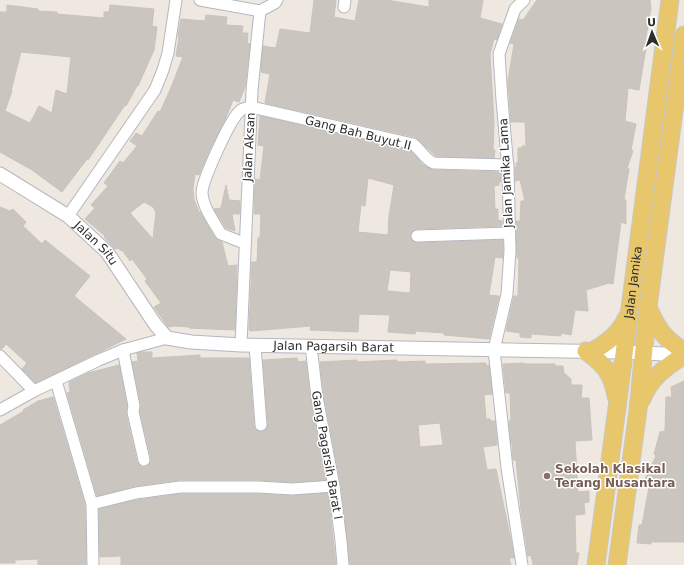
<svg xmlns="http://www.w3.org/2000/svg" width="684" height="565" font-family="'DejaVu Sans',sans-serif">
  <rect width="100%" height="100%" fill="#eee8e1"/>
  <g fill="#cac6bf" stroke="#c9c3ba" fill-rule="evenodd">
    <path d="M 314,0 L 336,0 L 334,17 L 355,21 L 359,0 L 386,0 L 429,7 L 429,0 L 483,0 L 480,18 L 502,24 L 497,40 L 494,39 L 490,54 L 494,122 L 493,150 L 495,150 L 494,158 L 436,156 L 415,137 L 265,103 L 270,74 L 261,72 L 263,46 L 276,48 L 280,29 L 310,33 Z"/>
    <path d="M 537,0 L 650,0 L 651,9 L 645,42 L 647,42 L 639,90 L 628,88 L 625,121 L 636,124 L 631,150 L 633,151 L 627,168 L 629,169 L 624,199 L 626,200 L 626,224 L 621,222 L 613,284 L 609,283 L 586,290 L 588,311 L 575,310 L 571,335 L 561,333 L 561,336 L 531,334 L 531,338 L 520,337 L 520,333 L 506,331 L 514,296 L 518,296 L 519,258 L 517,258 L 516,221 L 520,221 L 521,201 L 525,201 L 520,180 L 515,181 L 515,167 L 517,167 L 516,163 L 518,162 L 518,148 L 522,148 L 522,146 L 526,146 L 525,122 L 511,122 L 508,81 L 514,44 L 510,43 L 519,19 L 523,20 Z"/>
    <path d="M 7,5 L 38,9 L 38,11 L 57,12 L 57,14 L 104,18 L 104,12 L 109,12 L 110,5 L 154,9 L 152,26 L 157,27 L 154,50 L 138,86 L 137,86 L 126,106 L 125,105 L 88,160 L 87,159 L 62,192 L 32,170 L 0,152 L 0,12 L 7,12 ZM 21,52 L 71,57 L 67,94 L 56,90 L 52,113 L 39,106 L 30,123 L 5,111 L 12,91 L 11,91 Z"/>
    <path d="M 206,15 L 227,17 L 226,25 L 243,26 L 242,33 L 248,33 L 247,43 L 250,44 L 245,87 L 239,102 L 233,100 L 225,120 L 211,147 L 199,175 L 195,174 L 193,189 L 194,200 L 199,212 L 200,212 L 215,238 L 222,242 L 228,266 L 237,265 L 235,330 L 189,328 L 189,327 L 174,326 L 168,327 L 154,307 L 161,303 L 145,281 L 147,279 L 132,259 L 130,261 L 122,250 L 121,251 L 118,248 L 115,249 L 104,237 L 105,236 L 85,219 L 95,208 L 91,205 L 108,186 L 104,183 L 120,161 L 123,163 L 137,146 L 130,141 L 136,133 L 142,136 L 158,111 L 160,112 L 170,90 L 183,57 L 176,56 L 179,37 L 178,35 L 181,19 L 205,21 ZM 144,202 L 153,207 L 156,212 L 153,239 L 130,213 Z"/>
    <path d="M 260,116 L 410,150 L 423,165 L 434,170 L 501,172 L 501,182 L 499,182 L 499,185 L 494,186 L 495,209 L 498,209 L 498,220 L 502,221 L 502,226 L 417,229 L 413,230 L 410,236 L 411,240 L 417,243 L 503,240 L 503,258 L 495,257 L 489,295 L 499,296 L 489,339 L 444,335 L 444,333 L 416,331 L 415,334 L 388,332 L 390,315 L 359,314 L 358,332 L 310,330 L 311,326 L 251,331 L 249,330 L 252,262 L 257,262 L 258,238 L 260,238 L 261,214 L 254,214 L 255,179 L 260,180 L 264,146 L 258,145 ZM 368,178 L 394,185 L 389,216 L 388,235 L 358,232 L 361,205 L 365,206 ZM 390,270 L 411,272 L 410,293 L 387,291 Z"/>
    <path d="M 226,185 L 229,200 L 240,201 L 240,214 L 232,214 L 235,231 L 226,228 L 214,209 L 221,208 Z"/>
    <path d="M 0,207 L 10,211 L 13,209 L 26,222 L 23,226 L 42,244 L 45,240 L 90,276 L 74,296 L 126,339 L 36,383 L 22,369 L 27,363 L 6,344 L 2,349 L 0,349 Z"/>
    <path d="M 142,352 L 152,352 L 152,358 L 200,355 L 200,358 L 249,358 L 254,426 L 255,429 L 261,432 L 265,431 L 268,424 L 263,360 L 297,358 L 298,362 L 306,361 L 310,398 L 326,480 L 292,482 L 258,480 L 179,480 L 135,486 L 97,496 L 67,393 L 70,392 L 69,382 L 88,373 L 119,365 L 127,406 L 126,414 L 137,462 L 142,467 L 146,467 L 151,462 L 151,458 L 140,412 L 141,405 L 132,362 L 138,361 L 137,353 Z"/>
    <path d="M 357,360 L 357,362 L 397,360 L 397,362 L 425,361 L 425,364 L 486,363 L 486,366 L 489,365 L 492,394 L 484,395 L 486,419 L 490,419 L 491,421 L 495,421 L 497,445 L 483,447 L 487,470 L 496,469 L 512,545 L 514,558 L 509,558 L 511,565 L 350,565 L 341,485 L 324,396 L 320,362 ZM 440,423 L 443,445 L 420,447 L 418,425 Z"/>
    <path d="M 524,363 L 524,364 L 555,364 L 555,366 L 563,366 L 564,373 L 571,379 L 571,385 L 582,385 L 581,398 L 589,398 L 592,440 L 575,441 L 578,492 L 589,491 L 589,502 L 584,503 L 585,514 L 575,515 L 576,553 L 579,553 L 577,565 L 533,565 L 531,555 L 528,556 L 521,510 L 516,460 L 513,460 L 512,443 L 511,443 L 509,421 L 511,421 L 510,393 L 506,393 L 503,364 Z"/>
    <path d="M 684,381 L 684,542 L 651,542 L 651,544 L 637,543 L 639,525 L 642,525 L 649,487 L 644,486 L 645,479 L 656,456 L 654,454 L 660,432 L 665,431 L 666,397 L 672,397 L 671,387 Z"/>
    <path d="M 53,397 L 85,505 L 86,565 L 38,565 L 38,559 L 15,560 L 15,563 L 0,563 L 0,425 L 24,411 L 23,410 L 38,401 Z"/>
    <path d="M 328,493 L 336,565 L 121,565 L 121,556 L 100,557 L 99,509 L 137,500 L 180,494 L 258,494 L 292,496 Z"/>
  </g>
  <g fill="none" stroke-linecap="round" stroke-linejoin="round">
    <g stroke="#b4b7bf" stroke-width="13">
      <g id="minor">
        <path d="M 200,0 L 260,11"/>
        <path d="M 344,7 L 345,0"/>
        <path d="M 260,11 L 275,3 L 277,0"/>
        <path d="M 68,216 L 155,90 L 163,70 L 168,53 L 176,0"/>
        <path d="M 417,236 L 509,233"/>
        <path d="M 244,243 L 221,234 C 214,222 202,206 202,192 C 203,179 230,119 240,111 C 242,108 247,108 251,107 L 413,144 C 421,150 425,160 434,163 L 508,165"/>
        <path d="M 241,345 L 252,90 L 260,11"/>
        <path d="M 255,345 L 261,425"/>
        <path d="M 311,346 L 317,397 L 334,486 L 341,541 L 343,565"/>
        <path d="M 123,350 L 134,406 L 133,412 L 144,460"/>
        <path d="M 0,356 L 34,391"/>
        <path d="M 56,381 L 92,504 L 93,565"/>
        <path d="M 0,410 L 34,391 L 99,360 L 123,350 L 167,338"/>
        <path d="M 92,504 L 136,493 L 180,487 L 258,487 L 292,489 L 334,486"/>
        <path d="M 522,565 L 507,468 L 494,350 L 507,294 L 510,251 L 508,169 L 502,100 L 499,54 L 515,9 L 524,0"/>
      </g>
    </g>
    <g stroke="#b4b7bf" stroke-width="15">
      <g id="tertiary">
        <path id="s1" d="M 0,174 L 68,216 L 107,252 L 155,324 L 167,338 L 191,342 L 241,345 L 624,352 L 684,355"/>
      </g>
    </g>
    <g stroke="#c8c8c8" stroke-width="19">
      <g id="primary">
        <path d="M 648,307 C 657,328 664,339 684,351"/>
        <path d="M 586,351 C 604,364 612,373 616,396"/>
        <path d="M 593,351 C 608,342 619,334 627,317"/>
        <path d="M 642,399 C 650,378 666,367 684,355"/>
        <path id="s2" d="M 596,565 L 617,408 L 670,0"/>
        <path d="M 617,565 L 638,410 L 648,307 L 684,35"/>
      </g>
    </g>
    <use href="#minor" stroke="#fff" stroke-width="11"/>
    <use href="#tertiary" stroke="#fff" stroke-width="13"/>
    <use href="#primary" stroke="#e8c66c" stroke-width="17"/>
  </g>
  <circle fill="#8d6e63" stroke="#fff" stroke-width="1.5" cx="547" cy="476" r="4"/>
  <g text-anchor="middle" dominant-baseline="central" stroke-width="3" stroke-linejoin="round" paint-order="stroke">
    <g font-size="12" fill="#2d2d2d" stroke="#fff">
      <text transform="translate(358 133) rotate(14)">Gang Bah Buyut II</text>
      <text transform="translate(249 147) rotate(-87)">Jalan Aksan</text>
      <text transform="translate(506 173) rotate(-93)">Jalan Jamika Lama</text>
      <text stroke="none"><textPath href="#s1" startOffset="119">Jalan Situ</textPath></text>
      <text stroke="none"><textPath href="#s2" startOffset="285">Jalan Jamika</textPath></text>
      <text stroke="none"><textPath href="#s1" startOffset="405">Jalan Pagarsih Barat</textPath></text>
      <text transform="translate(327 455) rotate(80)">Gang Pagarsih Barat I</text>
    </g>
    <g font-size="12" font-weight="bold" fill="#785e54" stroke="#fff" text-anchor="start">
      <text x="555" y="469">Sekolah Klasikal<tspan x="555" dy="14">Terang Nusantara</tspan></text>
    </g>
  </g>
  <g transform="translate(652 32) rotate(358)" stroke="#ffffff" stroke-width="3" paint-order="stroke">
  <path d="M0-3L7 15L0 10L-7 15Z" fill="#2d2d2d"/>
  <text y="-6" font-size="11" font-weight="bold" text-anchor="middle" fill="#2d2d2d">U</text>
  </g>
</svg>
